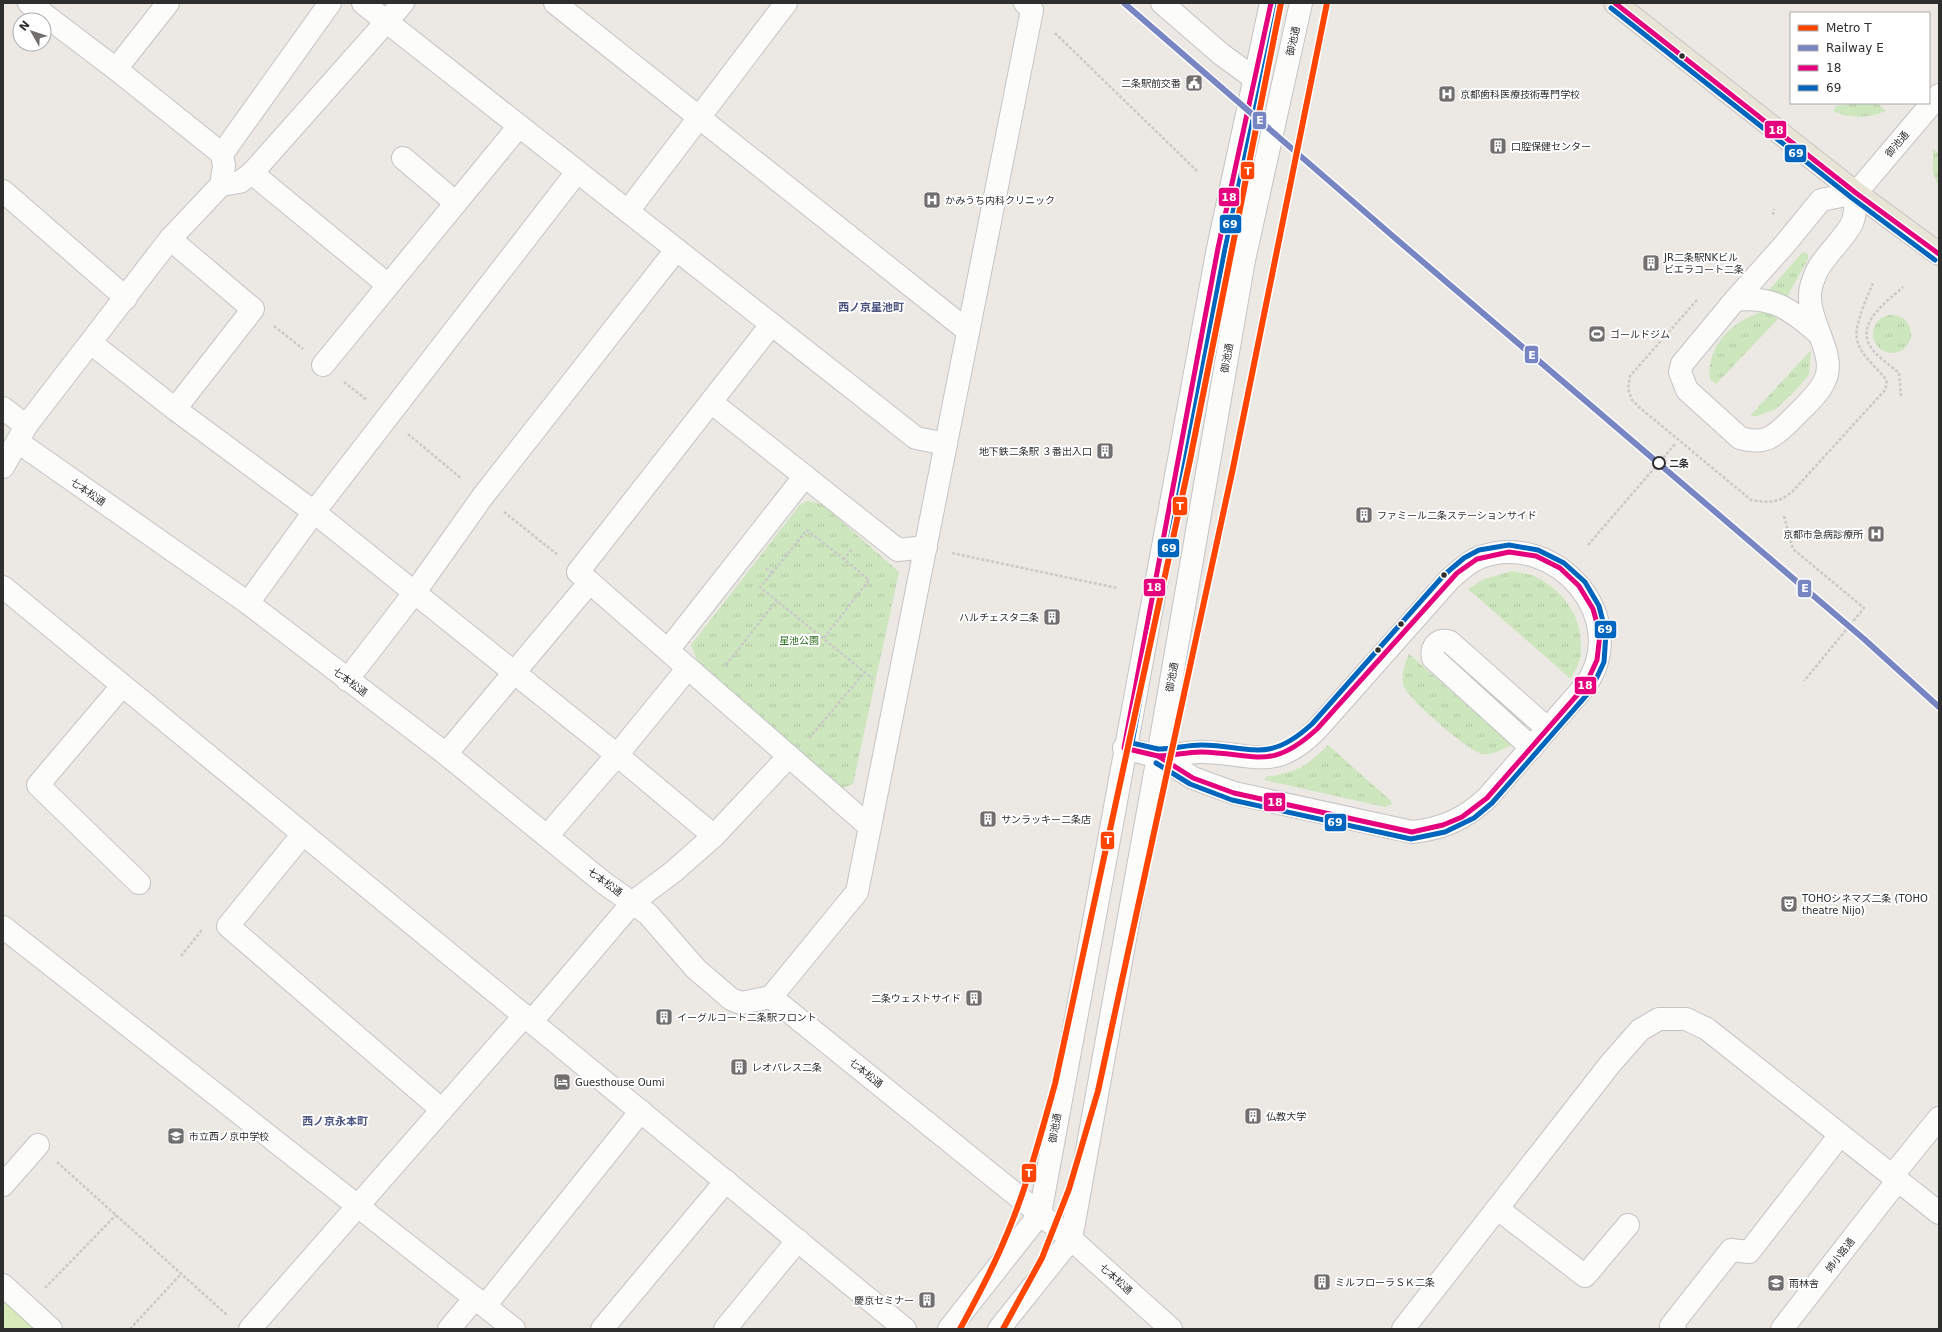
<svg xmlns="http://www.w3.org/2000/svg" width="1942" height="1332" font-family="'DejaVu Sans','Noto Sans JP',sans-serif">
  <defs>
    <pattern id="grass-tufts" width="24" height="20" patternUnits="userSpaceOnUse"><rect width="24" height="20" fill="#cee6be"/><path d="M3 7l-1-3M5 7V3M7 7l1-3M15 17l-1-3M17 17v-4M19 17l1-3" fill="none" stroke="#b1c6a4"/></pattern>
  </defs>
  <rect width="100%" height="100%" fill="#ece8e4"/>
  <g fill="url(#grass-tufts)">
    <path d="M 1859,103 L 1877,103 L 1886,111 C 1869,118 1850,119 1833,111 L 1836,106 Z"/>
    <path d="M 1933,149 L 1939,154 L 1939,190 L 1933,171 Z"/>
    <path d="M 1804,252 L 1808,254 L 1808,259 L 1786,299 L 1769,294 L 1769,290 L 1801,254 Z"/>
    <path d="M 1763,312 L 1772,314 L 1778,319 L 1716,384 L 1710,379 C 1705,347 1734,319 1763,312 Z"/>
    <circle cx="1892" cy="334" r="19"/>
    <path d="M 1811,350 L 1809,375 L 1796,390 L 1776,409 L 1757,416 L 1750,416 Z"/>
    <path d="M 807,501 L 822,504 L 899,572 L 853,784 L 842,788 L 697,660 L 691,645 L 799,506 Z"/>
    <path d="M 1513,571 C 1519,573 1528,574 1534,576 C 1567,592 1586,623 1580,659 C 1578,666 1573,673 1571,679 L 1468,589 L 1484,579 Z"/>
    <path d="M 1444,651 L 1527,724 L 1524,726 L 1441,654 Z"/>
    <path d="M 1409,654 L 1512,745 C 1504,748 1492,756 1483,754 C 1470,753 1409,699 1404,687 C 1400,676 1405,663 1409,654 Z"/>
    <path d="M 1328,745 L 1390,800 L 1392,804 L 1385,807 L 1264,780 L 1266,777 C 1298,771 1304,769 1328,745 Z"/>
  </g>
  <path fill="#d9eabb" d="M 3,1297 L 37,1329 L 3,1329 Z"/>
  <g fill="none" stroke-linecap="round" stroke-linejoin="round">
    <g stroke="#c5c4c5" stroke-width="24">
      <g id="minor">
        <path d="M 29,3 L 116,69 L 222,154"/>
        <path d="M 363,3 L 916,438 L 946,444"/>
        <path d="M 555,3 L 968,331"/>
        <path d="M 1162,3 L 1221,54 L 1255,79"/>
        <path d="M 116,69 L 168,3"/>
        <path d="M 403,158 L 456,203"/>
        <path d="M 252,173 L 388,285"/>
        <path d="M 221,185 L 240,182 L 252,173 L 403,3"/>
        <path d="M 3,191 L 126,298"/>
        <path d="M 1856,193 C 1855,202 1856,215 1852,223 C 1844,240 1819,260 1814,278 C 1812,283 1810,290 1810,295 C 1808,322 1837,355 1825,380 C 1818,396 1802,408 1790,421 C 1773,438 1764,445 1740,438 L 1687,390 L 1680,372 L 1682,364 L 1735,300 L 1785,244 L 1821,200 Z"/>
        <path d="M 1856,193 L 1939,95"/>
        <path d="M 628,211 L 786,3"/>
        <path d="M 170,239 L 253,309 L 175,409"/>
        <path d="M 1735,300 C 1773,296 1791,309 1819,334"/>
        <path d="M 771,325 L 578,572 L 870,827"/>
        <path d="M 91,343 L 175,409 L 314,512 L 617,755 L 714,836"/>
        <path d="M 323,365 L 519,126"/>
        <path d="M 711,402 L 898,550 L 926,547"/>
        <path d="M 3,408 L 26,426"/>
        <path d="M 18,442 L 248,603 L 446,754 L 604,883 L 648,914 L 696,969 L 731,999 L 741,1003 L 771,997"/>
        <path d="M 3,467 L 26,426 L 170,239 L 221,185 L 224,166 L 222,154 L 330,3"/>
        <path d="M 3,587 L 905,1329"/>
        <path d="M 248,603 L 314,512 L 577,172"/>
        <path d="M 668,650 L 805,476"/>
        <path d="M 347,680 L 415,592 L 483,496 L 676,250"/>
        <path d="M 122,686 L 38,785 L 139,883"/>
        <path d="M 1124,748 C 1135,751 1146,754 1157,756 C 1171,757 1186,752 1200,752 C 1252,752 1274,774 1317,729 L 1449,580 C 1459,571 1469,561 1481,557 C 1556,530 1633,619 1585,686 L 1487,798 C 1465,819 1442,829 1412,832 L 1234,793 L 1193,778 L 1158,756"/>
        <path d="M 1532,748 L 1433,658 C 1430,647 1439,637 1450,642 L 1548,729"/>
        <path d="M 446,754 L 590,582"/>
        <path d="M 303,834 L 228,926 L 442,1110"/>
        <path d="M 547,836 L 617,755 L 688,668"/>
        <path d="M 3,927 L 514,1329"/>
        <path d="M 771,997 L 857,892 L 1032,10 L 1025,3"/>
        <path d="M 771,997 L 1071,1239 L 1171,1329"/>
        <path d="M 532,1021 L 633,902 L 673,872 L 714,836 L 789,756"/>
        <path d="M 1892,1176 L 1939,1118"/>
        <path d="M 3,1185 L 38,1145"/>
        <path d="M 1498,1209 L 1585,1276 L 1628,1225"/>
        <path d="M 3,1285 L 51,1329"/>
        <path d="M 485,1306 L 641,1111"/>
        <path d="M 250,1329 L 525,1015"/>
        <path d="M 449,1329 L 475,1298"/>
        <path d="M 602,1329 L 726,1181"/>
        <path d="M 725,1329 L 798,1240"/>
        <path d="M 949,1329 L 1040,1214 L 1218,248 L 1271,3"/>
        <path d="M 999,1329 L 1071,1239 L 1158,756 L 1244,260 L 1301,3"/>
        <path d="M 1403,1329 L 1611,1063 L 1640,1030 L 1659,1019 L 1686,1019 L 1707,1029 L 1939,1213"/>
        <path d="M 1675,1329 L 1671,1326 L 1731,1250 L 1749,1252 L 1840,1135"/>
        <path d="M 1782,1329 L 1898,1180"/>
      </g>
    </g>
    <g stroke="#c6c5c4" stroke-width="24">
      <path id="major" d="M 1615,3 L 1856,193 L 1939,254"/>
    </g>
    <g stroke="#c9c9c8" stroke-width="2.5" stroke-dasharray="3 2" stroke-linecap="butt">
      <path d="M 1055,33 L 1198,172"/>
      <path d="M 1773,215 L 1774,209"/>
      <path d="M 1697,300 L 1630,376 L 1628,389 L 1632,400 L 1639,407 L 1751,500 C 1769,503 1779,503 1793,491 L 1885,390 L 1887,383 L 1885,378 C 1876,367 1862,356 1858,343 C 1852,328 1867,298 1873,283"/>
      <path d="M 274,326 L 303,349"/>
      <path d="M 344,382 L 367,400"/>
      <path d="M 1901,396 L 1899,373 C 1891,366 1875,355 1870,346 C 1856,322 1888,301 1903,287"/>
      <path d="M 408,434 L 462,479"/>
      <path d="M 504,512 L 558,555"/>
      <path d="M 1784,516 L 1793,549 L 1864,608 L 1804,681"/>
      <path d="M 1588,545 L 1676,443"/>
      <path d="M 952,553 L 1117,588"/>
      <path d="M 766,568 L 772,573 L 760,587 L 873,679"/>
      <path d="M 772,573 L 807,530 L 844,559"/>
      <path d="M 824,638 L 869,580 L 844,559 L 853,548"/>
      <path d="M 726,665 L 777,600"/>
      <path d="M 809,738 L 864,673"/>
      <path d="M 181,956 L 202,930"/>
      <path d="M 57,1162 L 227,1315"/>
      <path d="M 45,1288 L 116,1215"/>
      <path d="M 130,1329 L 181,1274"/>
    </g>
    <use href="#minor" stroke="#fcfcfb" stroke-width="22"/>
    <use href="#major" stroke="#e8e4d6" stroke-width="22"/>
    <g stroke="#fff" stroke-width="8">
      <g id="bus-1">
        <path d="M 1615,3 L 1856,193 L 1939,254"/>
        <path d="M 1509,552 L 1536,556 L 1560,568 L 1579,586 L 1593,609 L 1600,634 L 1597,660 L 1585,686 L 1487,798 L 1462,817 L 1443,825 L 1412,832 L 1234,793 L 1193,778 L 1158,756 C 1172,756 1186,752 1201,752 C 1256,753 1270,772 1317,729 L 1457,573 L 1477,559 Z"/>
        <path d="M 1158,756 L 1124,748 L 1218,248 L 1271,3"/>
      </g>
    </g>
    <g stroke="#fff" stroke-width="8">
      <g id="bus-2">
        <path d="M 1611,8 L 1852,198 L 1935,260"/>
        <path d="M 1158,749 L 1132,743 L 1225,249 L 1278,4"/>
        <path d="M 1156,763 L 1190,784 L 1232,800 L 1411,839 L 1445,832 L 1474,818 L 1492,803 L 1591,690 L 1604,662 L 1606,633 L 1599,606 L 1585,582 L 1564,563 L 1538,550 L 1509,545 L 1479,550 L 1464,558 L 1444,575 L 1312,724 C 1268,764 1253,746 1201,745 C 1187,745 1173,749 1159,749"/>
      </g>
    </g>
    <use href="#bus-1" stroke="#e5007d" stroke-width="5"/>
    <use href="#bus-2" stroke="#0065bd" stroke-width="5"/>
    <g stroke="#fff" stroke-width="9">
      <path id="rail-1" d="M 1124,3 L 1395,238 L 1864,639 L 1939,707"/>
    </g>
    <use href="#rail-1" stroke="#7785c2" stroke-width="6"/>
    <g stroke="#fff" stroke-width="9">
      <g id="metro-1">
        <path d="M 960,1329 C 976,1300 991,1272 1004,1241 C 1026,1191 1040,1137 1055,1084 L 1190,460 L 1281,3"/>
        <path d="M 1003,1329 L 1042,1258 L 1069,1189 L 1098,1091 L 1233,468 L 1327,3"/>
      </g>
    </g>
    <use href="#metro-1" stroke="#ff4500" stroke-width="6"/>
  </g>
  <defs>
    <g id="civic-square" transform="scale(0.9)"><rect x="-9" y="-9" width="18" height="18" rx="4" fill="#706f6e" stroke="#fff"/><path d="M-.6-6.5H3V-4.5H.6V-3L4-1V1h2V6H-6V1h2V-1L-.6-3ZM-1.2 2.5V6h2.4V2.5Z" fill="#fff"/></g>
    <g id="hospital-square" transform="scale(0.9)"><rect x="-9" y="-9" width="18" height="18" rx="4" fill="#706f6e" stroke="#fff"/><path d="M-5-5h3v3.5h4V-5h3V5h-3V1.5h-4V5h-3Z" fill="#fff"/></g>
    <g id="building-square" transform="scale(0.9)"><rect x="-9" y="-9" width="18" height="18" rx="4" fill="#706f6e" stroke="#fff"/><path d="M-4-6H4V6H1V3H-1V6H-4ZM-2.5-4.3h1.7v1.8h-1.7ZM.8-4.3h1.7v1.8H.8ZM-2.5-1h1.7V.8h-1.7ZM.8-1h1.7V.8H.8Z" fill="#fff"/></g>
    <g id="stadium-square" transform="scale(0.9)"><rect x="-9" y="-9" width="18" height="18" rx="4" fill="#706f6e" stroke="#fff"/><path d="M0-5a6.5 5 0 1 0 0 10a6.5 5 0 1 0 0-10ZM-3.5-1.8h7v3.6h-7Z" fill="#fff"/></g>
    <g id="theatre-square" transform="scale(0.9)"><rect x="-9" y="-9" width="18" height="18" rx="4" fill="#706f6e" stroke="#fff"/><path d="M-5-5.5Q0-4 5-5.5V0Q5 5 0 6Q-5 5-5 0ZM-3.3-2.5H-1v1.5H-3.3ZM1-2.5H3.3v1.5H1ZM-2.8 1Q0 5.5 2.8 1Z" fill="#fff"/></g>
    <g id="hotel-square" transform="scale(0.9)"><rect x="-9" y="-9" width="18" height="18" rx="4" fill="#706f6e" stroke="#fff"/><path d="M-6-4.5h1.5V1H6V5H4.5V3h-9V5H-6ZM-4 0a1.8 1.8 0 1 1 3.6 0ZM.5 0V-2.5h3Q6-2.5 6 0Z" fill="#fff"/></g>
    <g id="school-square" transform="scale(0.9)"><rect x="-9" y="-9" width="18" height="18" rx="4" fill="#706f6e" stroke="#fff"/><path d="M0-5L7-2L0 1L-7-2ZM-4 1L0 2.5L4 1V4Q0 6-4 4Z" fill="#fff"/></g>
  </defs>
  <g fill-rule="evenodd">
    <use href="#civic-square" x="1194" y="83"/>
    <use href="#hospital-square" x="1447" y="94"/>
    <use href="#building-square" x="1498" y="146"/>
    <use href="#hospital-square" x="932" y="200"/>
    <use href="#building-square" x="1651" y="263"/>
    <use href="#stadium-square" x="1597" y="334"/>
    <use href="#building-square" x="1105" y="451"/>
    <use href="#building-square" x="1364" y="515"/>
    <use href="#hospital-square" x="1876" y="534"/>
    <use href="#building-square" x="1052" y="617"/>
    <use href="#building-square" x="988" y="819"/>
    <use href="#theatre-square" x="1789" y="904"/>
    <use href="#building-square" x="974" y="998"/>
    <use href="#building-square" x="664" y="1017"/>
    <use href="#building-square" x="739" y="1067"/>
    <use href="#hotel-square" x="562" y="1082"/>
    <use href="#building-square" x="1253" y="1116"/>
    <use href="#school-square" x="176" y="1136"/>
    <use href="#building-square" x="1322" y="1282"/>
    <use href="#school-square" x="1776" y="1283"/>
    <use href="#building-square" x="927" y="1300"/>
  </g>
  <g fill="#2e2e2e" stroke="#fff" stroke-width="1.5">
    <circle cx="1682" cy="56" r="3.5"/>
    <circle cx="1444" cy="575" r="3.5"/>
    <circle cx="1401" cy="624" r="3.5"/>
    <circle cx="1378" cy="650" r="3.5"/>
  </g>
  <circle fill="#fff" stroke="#2e2e2e" stroke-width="2" cx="1659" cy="463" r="6"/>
  <g text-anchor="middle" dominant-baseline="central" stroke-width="4" stroke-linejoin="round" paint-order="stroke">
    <g font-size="10" fill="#2e2e2e" stroke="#fff">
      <text transform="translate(1293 41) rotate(-77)">御池通</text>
      <text transform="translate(1897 144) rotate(-50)">御池通</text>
      <text transform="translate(1227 358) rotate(-80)">御池通</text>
      <text transform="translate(88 492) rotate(35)">七本松通</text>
      <text transform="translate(1172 677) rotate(-80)">御池通</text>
      <text transform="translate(350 682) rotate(37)">七本松通</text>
      <text transform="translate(605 882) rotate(36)">七本松通</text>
      <text transform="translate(866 1073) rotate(39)">七本松通</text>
      <text transform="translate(1055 1128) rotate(-80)">御池通</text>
      <text transform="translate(1840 1255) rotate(-52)">姉小路通</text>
      <text transform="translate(1116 1279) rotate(42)">七本松通</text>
    </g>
    <g font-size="10" fill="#2e2e2e" stroke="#fff" text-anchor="start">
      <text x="1181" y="83" text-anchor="end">二条駅前交番</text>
      <text x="1460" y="94">京都歯科医療技術専門学校</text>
      <text x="1511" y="146">口腔保健センター</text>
      <text x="945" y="200">かみうち内科クリニック</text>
      <text x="1664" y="257">JR二条駅NKビル<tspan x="1664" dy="12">ビエラコート二条</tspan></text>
      <text x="1610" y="334">ゴールドジム</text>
      <text x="1092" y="451" text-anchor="end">地下鉄二条駅 ３番出入口</text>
      <text x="1377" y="515">ファミール二条ステーションサイド</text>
      <text x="1863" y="534" text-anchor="end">京都市急病診療所</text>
      <text x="1039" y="617" text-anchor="end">ハルチェスタ二条</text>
      <text x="1001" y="819">サンラッキー二条店</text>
      <text x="1802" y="898">TOHOシネマズ二条 (TOHO<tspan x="1802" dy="12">theatre Nijo)</tspan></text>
      <text x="961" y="998" text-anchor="end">二条ウェストサイド</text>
      <text x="677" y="1017">イーグルコート二条駅フロント</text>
      <text x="752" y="1067">レオパレス二条</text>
      <text x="575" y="1082">Guesthouse Oumi</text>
      <text x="1266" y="1116">仏教大学</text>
      <text x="189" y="1136">市立西ノ京中学校</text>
      <text x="1335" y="1282">ミルフローラＳＫ二条</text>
      <text x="1789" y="1283">雨林舎</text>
      <text x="914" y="1300" text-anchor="end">慶京セミナー</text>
    </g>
    <g font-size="10" font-weight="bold" fill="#2e2e2e" stroke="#fff" text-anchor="start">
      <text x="1669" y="463">二条</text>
    </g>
    <g font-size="10" fill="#2c6e1b" stroke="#fff">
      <text x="799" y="640">星池公園</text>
    </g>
    <g font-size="11" font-weight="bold" fill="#4d5680" stroke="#fff">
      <text x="871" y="307">西ノ京星池町</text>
      <text x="335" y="1121">西ノ京永本町</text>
    </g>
  </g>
  <g stroke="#fff" stroke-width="1.5">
    <rect x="1252" y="111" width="15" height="19" rx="4" fill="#7785c2"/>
    <rect x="1764" y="120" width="23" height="19" rx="4" fill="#e5007d"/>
    <rect x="1784" y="144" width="23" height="19" rx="4" fill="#0065bd"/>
    <rect x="1240" y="161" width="15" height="19" rx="4" fill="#ff4500"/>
    <rect x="1218" y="187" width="22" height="20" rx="4" fill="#e5007d"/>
    <rect x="1219" y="214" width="23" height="20" rx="4" fill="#0065bd"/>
    <rect x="1524" y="345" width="15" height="19" rx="4" fill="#7785c2"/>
    <rect x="1172" y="496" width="16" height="20" rx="4" fill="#ff4500"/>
    <rect x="1157" y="538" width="23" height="20" rx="4" fill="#0065bd"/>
    <rect x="1143" y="578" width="23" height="19" rx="4" fill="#e5007d"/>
    <rect x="1797" y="579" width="15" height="19" rx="4" fill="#7785c2"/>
    <rect x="1594" y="620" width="23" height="19" rx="4" fill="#0065bd"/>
    <rect x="1574" y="676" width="23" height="19" rx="4" fill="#e5007d"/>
    <rect x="1263" y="792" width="23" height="20" rx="4" fill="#e5007d"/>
    <rect x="1324" y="813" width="23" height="19" rx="4" fill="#0065bd"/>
    <rect x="1100" y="831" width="15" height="19" rx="4" fill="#ff4500"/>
    <rect x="1021" y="1163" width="16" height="20" rx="4" fill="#ff4500"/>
  </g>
  <g font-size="11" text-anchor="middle" font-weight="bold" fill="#fff">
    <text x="1260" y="124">E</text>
    <text x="1776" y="134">18</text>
    <text x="1796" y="157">69</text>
    <text x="1248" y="175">T</text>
    <text x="1229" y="201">18</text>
    <text x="1230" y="228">69</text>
    <text x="1532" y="359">E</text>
    <text x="1180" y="510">T</text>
    <text x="1169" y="552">69</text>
    <text x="1154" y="591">18</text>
    <text x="1805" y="592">E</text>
    <text x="1605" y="633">69</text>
    <text x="1585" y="689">18</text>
    <text x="1275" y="806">18</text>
    <text x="1335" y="826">69</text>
    <text x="1108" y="844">T</text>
    <text x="1029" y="1177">T</text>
  </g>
  <rect width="1942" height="1332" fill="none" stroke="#2e2e2e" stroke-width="8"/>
  <rect x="1790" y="12" width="140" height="92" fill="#ffffff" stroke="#ababab"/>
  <rect x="1798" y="25" width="20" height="6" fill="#ff4500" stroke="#ababab"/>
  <text x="1826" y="32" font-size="12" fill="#2e2e2e">Metro T</text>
  <rect x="1798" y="45" width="20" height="6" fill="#7785c2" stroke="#ababab"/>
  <text x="1826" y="52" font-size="12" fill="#2e2e2e">Railway E</text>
  <rect x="1798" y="65" width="20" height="6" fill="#e5007d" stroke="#ababab"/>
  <text x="1826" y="72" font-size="12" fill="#2e2e2e">18</text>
  <rect x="1798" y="85" width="20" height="6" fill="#0065bd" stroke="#ababab"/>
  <text x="1826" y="92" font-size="12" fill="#2e2e2e">69</text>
  <g transform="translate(32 32) rotate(309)"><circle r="19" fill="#ffffff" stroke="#ababab"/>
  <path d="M0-3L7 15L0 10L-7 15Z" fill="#706f6e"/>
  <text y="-6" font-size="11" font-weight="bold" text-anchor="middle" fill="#2e2e2e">N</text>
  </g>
</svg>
